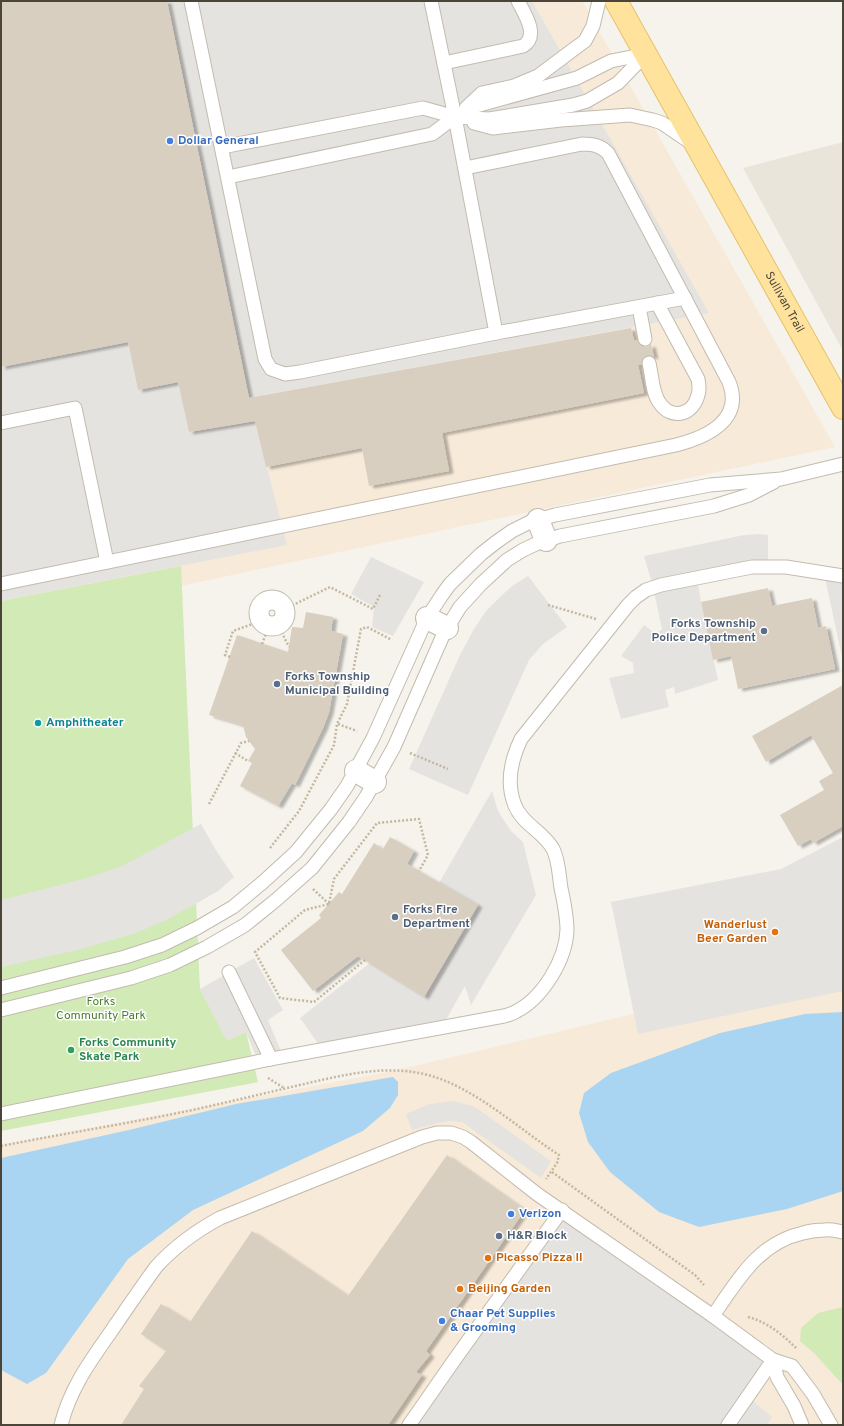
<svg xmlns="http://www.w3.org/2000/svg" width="844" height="1426" font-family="Overpass,sans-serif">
  <defs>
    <filter id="shadow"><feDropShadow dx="4.5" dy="2.5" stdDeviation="1" flood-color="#0004"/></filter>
  </defs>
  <rect width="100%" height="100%" fill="#f6f3ec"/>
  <path fill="#eae5da" d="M 843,142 L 843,351 L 743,168 Z"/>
  <g fill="#f7ead8">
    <path d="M 1,1 L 582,1 L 835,447 L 1,624 Z"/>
    <path d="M 843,964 L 843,1425 L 1,1425 L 1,1145 L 398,1070 Z"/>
  </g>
  <g fill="#d2eab5">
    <path d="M 181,566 L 200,989 L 227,1040 L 246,1032 L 258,1082 L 1,1131 L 1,601 Z"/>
    <path d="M 843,1307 L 843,1385 L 814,1353 L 800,1341 L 801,1328 L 818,1313 Z"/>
  </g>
  <g fill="#e5e3e0">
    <path d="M 167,1 L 532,1 L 709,313 L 249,398 Z"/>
    <path d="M 128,342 L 138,390 L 178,382 L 189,432 L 255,421 L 287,545 L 1,601 L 1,367 Z"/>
    <path d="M 759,534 L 768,535 L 768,566 L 697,577 L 701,602 L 718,680 L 675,694 L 674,687 L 665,690 L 669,707 L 621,719 L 609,678 L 634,673 L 633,663 L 621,656 L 644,625 L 656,634 L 662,629 L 653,587 L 644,556 L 744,535 Z"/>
    <path d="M 371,557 L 424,582 L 393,636 L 372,627 L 374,607 L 351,594 Z"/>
    <path d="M 824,573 L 843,576 L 843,662 Z"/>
    <path d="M 528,576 L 567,627 L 543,644 L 529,660 L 468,795 L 409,769 L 460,655 L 474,629 L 486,611 L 499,598 L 512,586 Z"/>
    <path d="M 492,791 L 497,808 L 501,816 L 511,831 L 523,842 L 536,895 L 471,1005 L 465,986 L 442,1027 L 322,1049 L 300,1018 L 370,963 L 477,905 L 439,883 Z"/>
    <path d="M 201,824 L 217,852 L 234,877 L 218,891 L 199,902 L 164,921 L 136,933 L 77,950 L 1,967 L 1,900 L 87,878 L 120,867 Z"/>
    <path d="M 843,837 L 843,991 L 638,1034 L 611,902 L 781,869 Z"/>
    <path d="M 254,958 L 283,1010 L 268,1020 L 283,1056 L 258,1061 L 246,1032 L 227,1041 L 200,989 Z"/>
    <path d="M 454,1101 L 475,1107 L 551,1161 L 541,1178 L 462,1122 L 452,1121 L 443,1122 L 412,1130 L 406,1114 L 430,1104 Z"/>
    <path d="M 562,1210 L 773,1360 L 748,1397 L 772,1417 L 767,1425 L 409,1425 Z"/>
  </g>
  <g fill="#a9d4f2">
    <path d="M 843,1012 L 843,1191 L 787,1209 L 699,1227 L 659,1212 L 610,1172 L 588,1142 L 579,1113 L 584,1093 L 611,1073 L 720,1033 L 805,1014 Z"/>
    <path d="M 393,1077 L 398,1082 L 398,1095 L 390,1108 L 363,1131 L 193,1210 L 128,1259 L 46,1373 L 27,1384 L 1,1370 L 1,1158 L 129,1130 L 236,1104 Z"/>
  </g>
  <g fill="#d8cfc1" filter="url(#shadow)">
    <path d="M 1,1 L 167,1 L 249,398 L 631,328 L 634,340 L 637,340 L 639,344 L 646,347 L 651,344 L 654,357 L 647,355 L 642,360 L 641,365 L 638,365 L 644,393 L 442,433 L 449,471 L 369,486 L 362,448 L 266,467 L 255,421 L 189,432 L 178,382 L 138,390 L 128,342 L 1,367 Z"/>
    <path d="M 768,588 L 772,606 L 812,598 L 818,628 L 826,626 L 835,669 L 738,689 L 731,656 L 713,660 L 701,602 Z"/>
    <path d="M 306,612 L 333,617 L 331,631 L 343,634 L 329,712 L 323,728 L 295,785 L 292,783 L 278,806 L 240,786 L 252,763 L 248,761 L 255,749 L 246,737 L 243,725 L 209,715 L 237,635 L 288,652 L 292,627 L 303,628 Z"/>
    <path d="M 843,685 L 843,826 L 813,843 L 811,839 L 798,846 L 780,815 L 824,790 L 819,781 L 833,773 L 811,735 L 766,762 L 752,736 Z"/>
    <path d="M 390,837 L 414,851 L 407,864 L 478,905 L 424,997 L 358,956 L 313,991 L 281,950 L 321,918 L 319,915 L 339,892 L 342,894 L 374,843 L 383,849 Z"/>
    <path d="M 447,1155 L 525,1210 L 426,1351 L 430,1355 L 416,1372 L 422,1375 L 388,1425 L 121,1425 L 144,1389 L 139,1386 L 166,1351 L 141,1334 L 161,1304 L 190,1322 L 252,1231 L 348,1296 Z"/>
  </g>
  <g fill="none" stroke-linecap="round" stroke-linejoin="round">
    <g stroke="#c2bbae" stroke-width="15">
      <g id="service">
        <path d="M 191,1 L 265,359 L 271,369 L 285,374 L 300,372 L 496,333 L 455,117 L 431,1"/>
        <path d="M 444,63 L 523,46 C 540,36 524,13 518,1"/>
        <path d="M 466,108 L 482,93 L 514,86 L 538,76 L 578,46 L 585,41 L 593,26 L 599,1"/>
        <path d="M 474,123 L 493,128 L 561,120 L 630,115 L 653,120 L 662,123 L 690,142"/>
        <path d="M 222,147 L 423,108 L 455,117 L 476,106 L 577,78 L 611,61 L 646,54"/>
        <path d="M 228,177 L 432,134 L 455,117 L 489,119 L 573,105 L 587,101 L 618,83 L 646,54"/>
        <path d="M 639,307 L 645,339"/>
        <path d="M 496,333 L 685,298"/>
        <path d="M 649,363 C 652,375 652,392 659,402 C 671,421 693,415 698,395 C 700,389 699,385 698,379 L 657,303"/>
        <path d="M 1,423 L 75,408 L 107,562"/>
        <path d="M 1,584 L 676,445 C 707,437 744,420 729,382 L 608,153 C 600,145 592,144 582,144 L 465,168"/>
        <path d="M 229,972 L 271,1059"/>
        <path d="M 1,988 L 125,957 L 162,945 L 197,928 L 233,907 L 262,883 L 296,852 L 331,809 L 347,786 L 373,738 L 427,618 L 442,595 L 450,584 L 481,554 L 495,543 L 512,531 L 530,522 L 555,515 L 710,485 L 781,479 L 843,464"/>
        <path d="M 1,1010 L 131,978 L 170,965 L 207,947 L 245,925 L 276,900 L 312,868 L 349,822 L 366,797 L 394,747 L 444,633 L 460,607 L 481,584 L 507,560 L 523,550 L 538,543 L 560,536 L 714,506 L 749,495 L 774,482"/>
        <path d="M 1,1114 L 271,1059 L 504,1016 C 507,1015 512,1014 515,1012 C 542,999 566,960 567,930 C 567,916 564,902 561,888 C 559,876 559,861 553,849 C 543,831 521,824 514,803 C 506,781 511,760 521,739 L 628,605 L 636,597 L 646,590 L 661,585 L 752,567 L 786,567 L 843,576"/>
        <path d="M 713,1316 C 737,1281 758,1243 803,1233 C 810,1231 818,1230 825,1230 C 831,1229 837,1231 843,1232"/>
        <path d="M 773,1360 L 777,1377 L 794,1406 L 802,1425"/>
        <path d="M 61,1425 C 70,1389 89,1363 110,1333 C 125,1311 140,1289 156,1267 C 174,1247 196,1231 220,1218 L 422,1137 L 437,1133 L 451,1133 L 463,1137 L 471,1142 L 537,1194 L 713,1316 L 773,1360 L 792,1366 L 813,1394 L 831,1425"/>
        <path d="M 409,1425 L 455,1359 L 562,1210"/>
        <path d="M 728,1425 L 773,1360"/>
      </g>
    </g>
    <g stroke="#c2bbae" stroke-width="21">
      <circle id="pedestrian" cx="272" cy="613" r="13"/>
    </g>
    <g stroke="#c2bbae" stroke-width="24">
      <g id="minor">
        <path d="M 538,520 L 546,540"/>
        <path d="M 427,618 L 447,628"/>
        <path d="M 356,771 L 375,782"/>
      </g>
    </g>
    <g stroke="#e6c16a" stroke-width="24">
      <g id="primary">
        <path id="s1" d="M 616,1 L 843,408"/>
      </g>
    </g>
    <g stroke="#c4b79f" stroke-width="2.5" stroke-dasharray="2 2" stroke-linecap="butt">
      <path d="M 548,605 L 596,619"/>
      <path d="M 285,609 L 330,587 L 373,609 L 380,595"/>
      <path d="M 278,625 L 289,647"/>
      <path d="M 262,644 L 269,626"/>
      <path d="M 230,657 L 225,655 L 233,631 L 261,621"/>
      <path d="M 338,724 L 357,731"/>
      <path d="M 235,753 L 248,761"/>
      <path d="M 410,753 L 448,769"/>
      <path d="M 209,804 L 241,743 L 249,741"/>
      <path d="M 270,848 L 299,811 L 334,745 L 337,724 L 347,704 L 361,629 L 367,627 L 392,640"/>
      <path d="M 313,889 L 329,904"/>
      <path d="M 365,960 L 314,1002 L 280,998 L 255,952 L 305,910 L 329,904 L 334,879 L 377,823 L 419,819 L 428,855 L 419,871"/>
      <path d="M 268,1078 L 284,1088"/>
      <path d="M 1,1146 C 66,1133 132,1123 197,1109 C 232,1101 266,1093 300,1085 C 343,1075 385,1064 428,1075 C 474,1087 519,1129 559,1155 L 557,1163 L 546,1179"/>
      <path d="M 552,1172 L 695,1275 L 704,1285"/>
      <path d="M 748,1317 C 767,1322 782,1334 796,1348"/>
    </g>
    <use href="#service" stroke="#fff" stroke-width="13"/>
    <use href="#pedestrian" stroke="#fff" stroke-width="19"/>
    <use href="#minor" stroke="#fff" stroke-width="22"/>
    <use href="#primary" stroke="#ffe39c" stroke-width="22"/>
  </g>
  <g fill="#3f7fe0" stroke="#fff" stroke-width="1.5">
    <circle cx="170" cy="141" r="4"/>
    <circle cx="511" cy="1214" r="4"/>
    <circle cx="442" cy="1321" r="4"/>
  </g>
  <g fill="#5c6f8a" stroke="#fff" stroke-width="1.5">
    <circle cx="764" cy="631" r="4"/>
    <circle cx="277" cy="684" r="4"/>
    <circle cx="395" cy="917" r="4"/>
    <circle cx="499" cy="1236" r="4"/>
  </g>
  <circle fill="#0f9aa8" stroke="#fff" stroke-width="1.5" cx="38" cy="723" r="4"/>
  <g fill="#e8710a" stroke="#fff" stroke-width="1.5">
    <circle cx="775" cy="932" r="4"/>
    <circle cx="488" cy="1258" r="4"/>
    <circle cx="460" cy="1289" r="4"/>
  </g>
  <circle fill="#2e9e5b" stroke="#fff" stroke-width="1.5" cx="71" cy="1050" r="4"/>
  <g text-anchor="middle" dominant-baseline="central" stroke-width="3" stroke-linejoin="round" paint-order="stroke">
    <g font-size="12" font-weight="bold" fill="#366cbe" stroke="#fff" text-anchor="start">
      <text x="178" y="141">Dollar General</text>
      <text x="519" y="1214">Verizon</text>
      <text x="450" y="1314">Chaar Pet Supplies<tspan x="450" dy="14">&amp; Grooming</tspan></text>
    </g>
    <g font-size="12" fill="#4b4439" stroke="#fff">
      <text stroke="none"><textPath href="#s1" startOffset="345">Sullivan Trail</textPath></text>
    </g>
    <g font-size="12" font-weight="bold" fill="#4e5e75" stroke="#fff" text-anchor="start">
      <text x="756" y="624" text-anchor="end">Forks Township<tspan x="756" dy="14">Police Department</tspan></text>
      <text x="285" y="677">Forks Township<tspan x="285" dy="14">Municipal Building</tspan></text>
      <text x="403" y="910">Forks Fire<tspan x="403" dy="14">Department</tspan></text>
      <text x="507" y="1236">H&amp;R Block</text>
    </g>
    <g font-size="12" font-weight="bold" fill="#0d838f" stroke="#fff" text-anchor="start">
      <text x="46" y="723">Amphitheater</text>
    </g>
    <g font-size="12" font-weight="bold" fill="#c56008" stroke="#fff" text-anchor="start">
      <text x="767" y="925" text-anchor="end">Wanderlust<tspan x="767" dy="14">Beer Garden</tspan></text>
      <text x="496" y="1258">Picasso Pizza II</text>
      <text x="468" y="1289">Beijing Garden</text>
    </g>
    <g font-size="12" fill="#4a7f2a" stroke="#fff">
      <text x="101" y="1002">Forks<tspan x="101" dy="14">Community Park</tspan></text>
    </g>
    <g font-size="12" font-weight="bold" fill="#27864d" stroke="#fff" text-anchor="start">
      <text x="79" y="1043">Forks Community<tspan x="79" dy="14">Skate Park</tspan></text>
    </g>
  </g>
  <rect width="844" height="1426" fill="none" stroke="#4b4439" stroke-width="4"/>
</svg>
